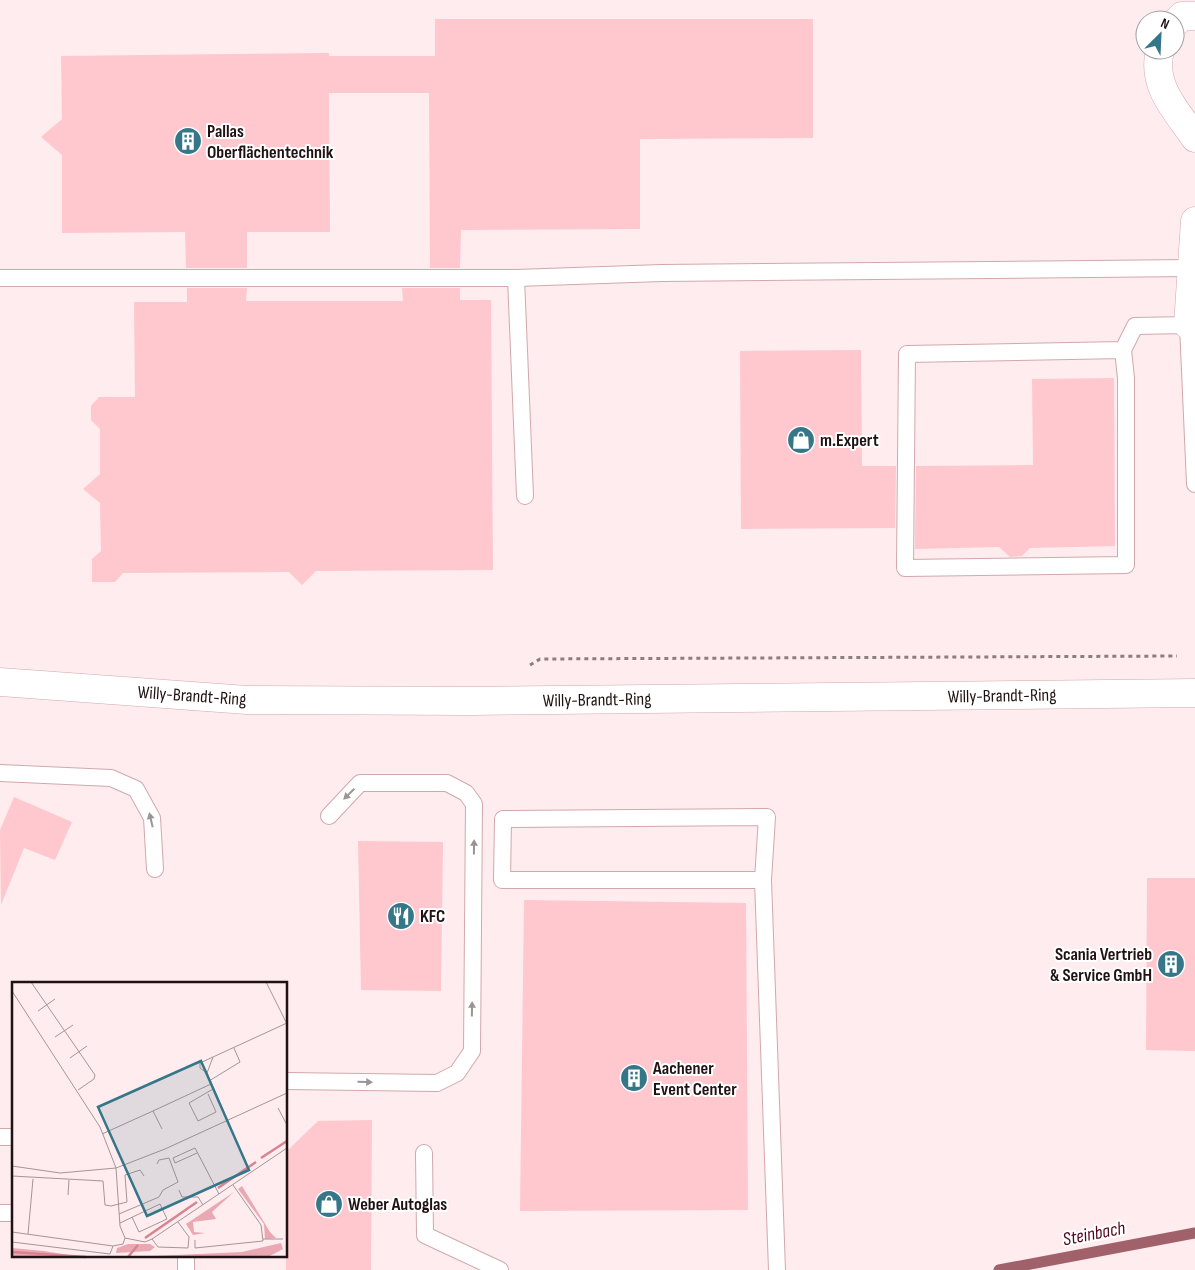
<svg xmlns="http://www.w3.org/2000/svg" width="1195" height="1270" font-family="'Sofia Sans Condensed',sans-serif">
  <rect width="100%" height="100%" fill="#feecee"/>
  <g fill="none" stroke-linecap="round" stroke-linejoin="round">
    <path stroke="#a1616b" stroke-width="11" d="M 999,1270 L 1195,1233"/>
  </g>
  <g fill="#ffc7ce">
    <path d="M 435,19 L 813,19 L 813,138 L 640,139 L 640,229 L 461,230 L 460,268 L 430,268 L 429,93 L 329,93 L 330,232 L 247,232 L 247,268 L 186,268 L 185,232 L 62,233 L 62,155 L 41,137 L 62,119 L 61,56 L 329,53 L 329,56 L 435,56 Z"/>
    <path d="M 187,288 L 247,288 L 246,301 L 403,301 L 402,288 L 460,288 L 460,300 L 491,300 L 493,570 L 316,571 L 302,585 L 289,572 L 123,573 L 115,582 L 92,582 L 92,559 L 101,551 L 100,503 L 83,489 L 100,474 L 100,429 L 91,420 L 91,406 L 99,397 L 135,397 L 134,302 L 187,302 Z"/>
    <path d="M 861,350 L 862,466 L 896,466 L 895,528 L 741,529 L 740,351 Z"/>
    <path d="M 1114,378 L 1115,546 L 1030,548 L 1022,556 L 1010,557 L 999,547 L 915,549 L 916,466 L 1033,465 L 1032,379 Z"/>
    <path d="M 14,797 L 72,822 L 55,860 L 24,848 L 1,905 L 0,830 Z"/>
    <path d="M 358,841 L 443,842 L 441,991 L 361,990 Z"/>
    <path d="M 1147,878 L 1195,878 L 1195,1051 L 1146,1050 Z"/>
    <path d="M 524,900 L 746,903 L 748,1210 L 520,1211 Z"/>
    <path d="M 372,1120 L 371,1270 L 286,1270 L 286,1152 L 318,1121 Z"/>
  </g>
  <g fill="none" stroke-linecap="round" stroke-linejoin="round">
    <g stroke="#d1a8ac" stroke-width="18">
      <g id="lane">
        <path d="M 0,278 L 516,278 L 525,496"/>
        <path d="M 516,278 L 662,273 L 1192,268"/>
        <path d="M 1123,350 L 1126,378 L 1126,565 L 905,568 L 907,354 L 1123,350 L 1135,326 L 1188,325 L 1195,484"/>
        <path d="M 0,773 L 111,778 L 136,789 L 152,818 L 155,869"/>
        <path d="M 763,880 L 502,880 L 503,819 L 767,817 L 763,880 L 777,1270"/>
        <path d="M 286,1081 L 437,1083 L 457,1073 L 472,1051 L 474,804 L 466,793 L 447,783 L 360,783 L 329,816"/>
        <path d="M 0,1137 L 14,1137"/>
        <path d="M 424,1153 L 425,1235 L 500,1270"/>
        <path d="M 0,1213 L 14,1213"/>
        <path d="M 186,1256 L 186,1270"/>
      </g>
    </g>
    <g stroke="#d1a8ac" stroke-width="29">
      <g id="street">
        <path d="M 1175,23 L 1182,16 L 1195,16"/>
        <path d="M 1160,50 C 1151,86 1176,110 1195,138"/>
        <path d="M 1188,325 L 1195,221"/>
      </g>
    </g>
    <g stroke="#d1a8ac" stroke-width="29">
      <path id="secondary" d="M 0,682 L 247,700 L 472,701 L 1195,693"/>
    </g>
    <path stroke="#8d7d7f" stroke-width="3" stroke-dasharray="4 4" stroke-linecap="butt" d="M 530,665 L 540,659 L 1177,656"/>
    <use href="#lane" stroke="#fff" stroke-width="16"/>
    <use href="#street" stroke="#fff" stroke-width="28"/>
    <use href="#secondary" stroke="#fff" stroke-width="28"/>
  </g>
  <defs><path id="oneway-solid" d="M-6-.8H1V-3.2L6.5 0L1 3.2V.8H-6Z" transform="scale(1.25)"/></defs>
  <g fill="#9b9495">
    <use href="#oneway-solid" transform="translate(349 794) rotate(136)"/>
    <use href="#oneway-solid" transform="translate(151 820) rotate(-103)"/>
    <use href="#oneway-solid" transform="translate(474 847) rotate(-89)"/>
    <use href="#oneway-solid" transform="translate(472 1009) rotate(-89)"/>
    <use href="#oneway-solid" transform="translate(365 1082) rotate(1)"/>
  </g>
  <defs>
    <g id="building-disc" transform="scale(1.4375)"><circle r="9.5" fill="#357689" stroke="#fff"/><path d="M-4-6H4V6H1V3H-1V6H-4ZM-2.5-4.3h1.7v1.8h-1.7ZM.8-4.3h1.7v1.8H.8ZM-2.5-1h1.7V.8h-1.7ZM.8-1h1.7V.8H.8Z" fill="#fff"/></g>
    <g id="shop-disc" transform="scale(1.4375)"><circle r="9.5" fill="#357689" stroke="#fff"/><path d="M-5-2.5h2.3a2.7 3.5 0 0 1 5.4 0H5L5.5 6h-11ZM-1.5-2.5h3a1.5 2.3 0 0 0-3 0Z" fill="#fff"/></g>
    <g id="restaurant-disc" transform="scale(1.4375)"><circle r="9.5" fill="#357689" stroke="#fff"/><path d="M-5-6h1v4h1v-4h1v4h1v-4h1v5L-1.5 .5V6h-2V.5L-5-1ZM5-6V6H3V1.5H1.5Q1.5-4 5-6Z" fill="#fff"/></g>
  </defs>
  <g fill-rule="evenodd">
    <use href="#building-disc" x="188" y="141"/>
    <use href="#shop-disc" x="801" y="440"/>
    <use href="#restaurant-disc" x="401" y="916"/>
    <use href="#building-disc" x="1171" y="964"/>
    <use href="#building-disc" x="634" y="1078"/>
    <use href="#shop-disc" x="329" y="1204"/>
  </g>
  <g text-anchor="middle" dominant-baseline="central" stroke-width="4" stroke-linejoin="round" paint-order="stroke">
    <g font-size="18" font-weight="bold" fill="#201214" stroke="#fff" text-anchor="start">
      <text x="207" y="131">Pallas<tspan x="207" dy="21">Oberflächentechnik</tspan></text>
      <text x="820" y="440">m.Expert</text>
      <text x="420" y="916">KFC</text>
      <text x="1152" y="954" text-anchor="end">Scania Vertrieb<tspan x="1152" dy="21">&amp; Service GmbH</tspan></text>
      <text x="653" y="1068">Aachener<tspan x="653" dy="21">Event Center</tspan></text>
      <text x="348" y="1204">Weber Autoglas</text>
    </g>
    <g font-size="18" fill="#201214" stroke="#fff">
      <text transform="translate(192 696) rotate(4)">Willy-Brandt-Ring</text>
      <text transform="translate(1002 696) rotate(-1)">Willy-Brandt-Ring</text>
      <text transform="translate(597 700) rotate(-1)">Willy-Brandt-Ring</text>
    </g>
    <g font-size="19" font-style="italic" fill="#52041d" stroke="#fff">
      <text transform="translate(1094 1234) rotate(-11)">Steinbach</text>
    </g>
  </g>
  <g transform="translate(12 982)">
    <rect width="275" height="275" fill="#feecee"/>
    <path d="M 230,204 L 258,250 L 264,256 L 253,257 L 252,242 L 226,207 ZM 222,210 L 200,230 L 204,237 L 181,240 L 182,250 L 193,251 L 181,253 L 174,242 ZM 269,261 L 271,267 L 256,275 L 119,275 L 230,270 ZM 116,262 L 138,262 L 143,265 L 138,269 L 104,271 L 105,266 ZM 0,266 L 32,269 L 69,275 L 0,275 Z" fill="#eaa9b2"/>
    <path fill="none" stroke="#d88390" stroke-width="2.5" d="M 249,176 L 275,159M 206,206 L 244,180M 133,256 L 185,220M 0,270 L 74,275M 116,275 L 126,263"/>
    <path fill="none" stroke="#a59597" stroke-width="1" d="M 19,0 L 83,93 L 82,97 L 66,108M 254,0 L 275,42M 0,9 L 88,145 L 104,186 L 108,244 L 113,256M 26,29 L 43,17M 43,55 L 61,43M 201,75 L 275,41M 58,76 L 75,64M 195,91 L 201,75 L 188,81 L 188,86 L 195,91 L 211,128M 197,99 L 228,80 L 222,66M 196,112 L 204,130 L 186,139 L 177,121 L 201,107M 266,126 L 275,143M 141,129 L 199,102M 90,152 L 141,129 L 150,147M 185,171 L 163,181 L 161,176 L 183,166 L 207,212M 0,184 L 48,191 L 104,186 L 153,167 L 275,111M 0,194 L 91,199 L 93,223 L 99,224 L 115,220 L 113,193 L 128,188 L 132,194M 167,208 L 170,215 L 186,215 L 191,223M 56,213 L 57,198M 107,232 L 147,215 L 151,208 L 166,200 L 157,176 L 147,178 L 145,182M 108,241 L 148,222 L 155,237 L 127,250 L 120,235M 0,250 L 101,264 L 111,262 L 113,256M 16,252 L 21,197M 113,256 L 133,260 L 140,257 L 275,166M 140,257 L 146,265 L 176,266 L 177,255 L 166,240M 251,257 L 271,257M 183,258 L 183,266 L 251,259 L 249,243 L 221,203M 0,260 L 98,272 L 101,264"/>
    <path fill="#357689" fill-opacity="0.15" stroke="#357689" stroke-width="2.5" d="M 189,79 L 237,188 L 135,234 L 86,125 Z"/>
    <rect width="275" height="275" fill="none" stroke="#201214" stroke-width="2.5"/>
  </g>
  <g transform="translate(1160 35) rotate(24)"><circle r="24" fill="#ffffff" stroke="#a6a0a1"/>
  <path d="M0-4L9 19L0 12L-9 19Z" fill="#357689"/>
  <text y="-8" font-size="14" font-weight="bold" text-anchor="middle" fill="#201214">N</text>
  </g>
</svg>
